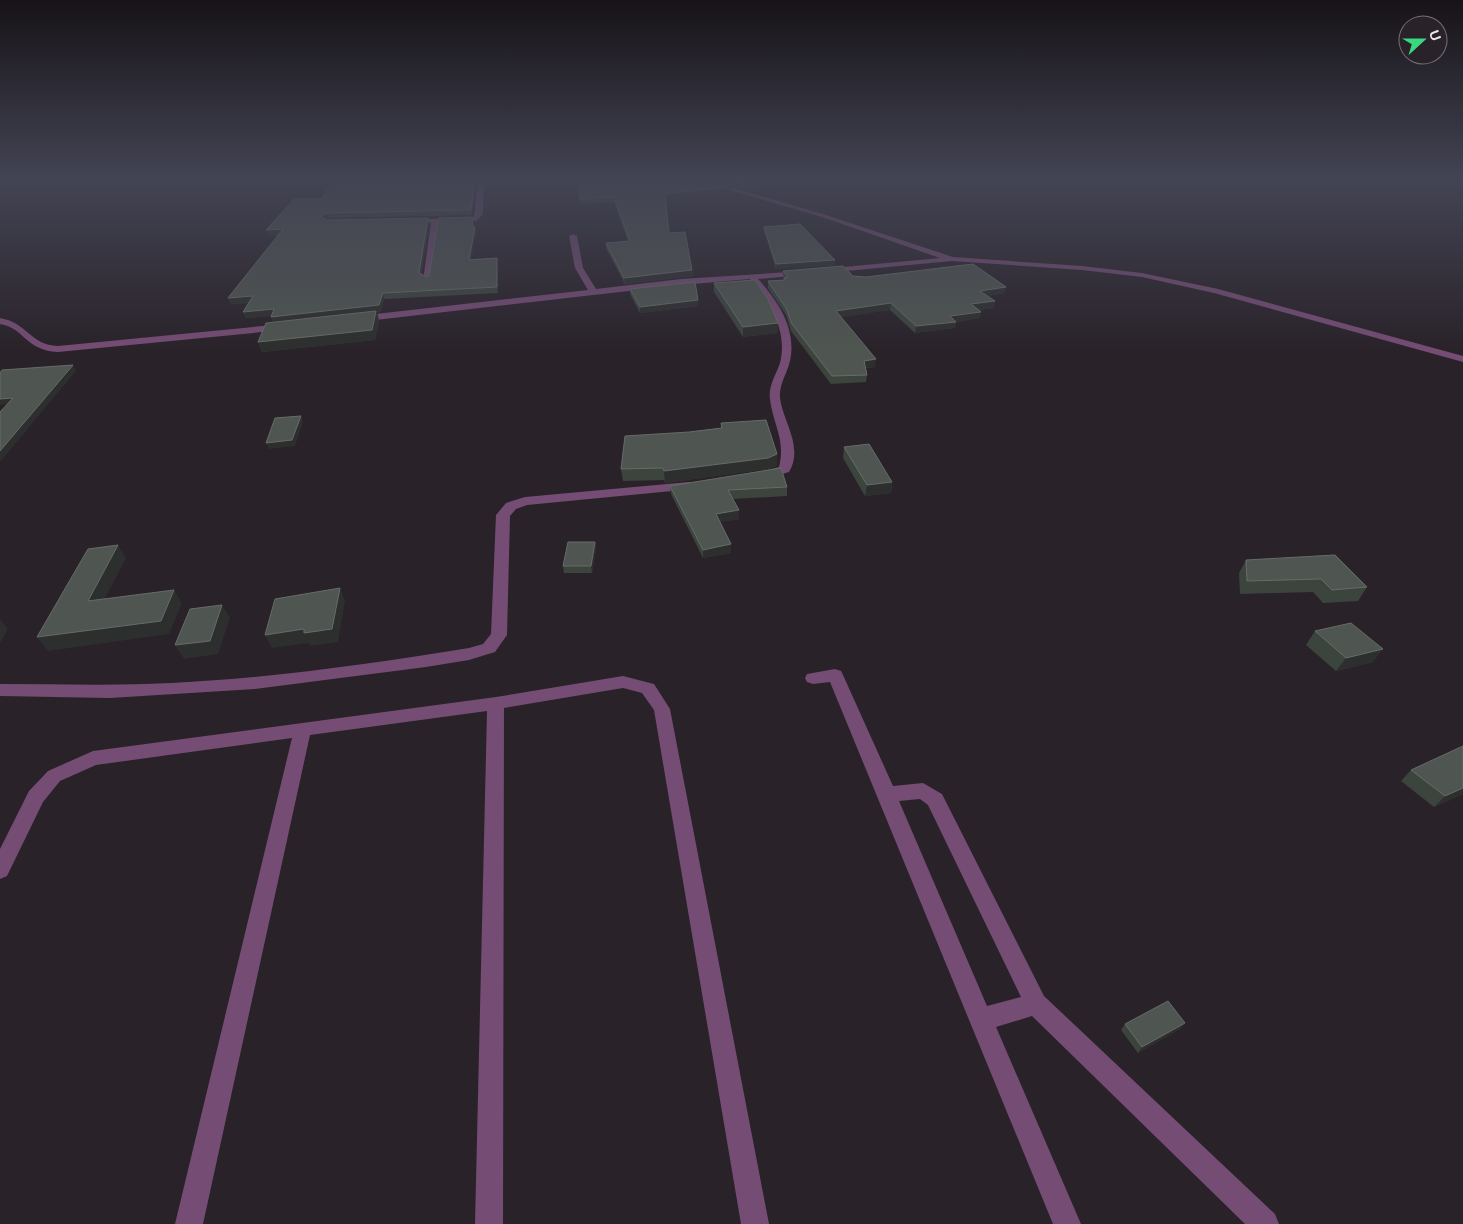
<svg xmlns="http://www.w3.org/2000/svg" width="1463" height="1224" font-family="Arial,sans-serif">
  <rect width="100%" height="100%" fill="#292229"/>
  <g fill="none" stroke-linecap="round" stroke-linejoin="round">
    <g fill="#754c74" fill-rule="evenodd">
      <path d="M 478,180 L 484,180 L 483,214 L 476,221 L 438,223 L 430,279 L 423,281 L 431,223 L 408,224 L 404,222 L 408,220 L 474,217 Z"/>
      <path d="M 696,180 L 706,180 L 826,215 L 953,257 L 1082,266 L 1142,273 L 1218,289 L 1463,356 L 1463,362 L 1214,293 L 1142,277 L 1082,270 L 952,261 L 825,273 L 821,271 L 822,269 L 940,258 L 822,217 Z"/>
      <path d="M 573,234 L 577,236 L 583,268 L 596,289 L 681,279 L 805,271 L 805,275 L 802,275 L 758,279 C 778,301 797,329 790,361 C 787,374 779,384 780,398 C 783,422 804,447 789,472 L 762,480 L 756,476 L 758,473 L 779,467 C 786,439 773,425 770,399 C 768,386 776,375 780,363 C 788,331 770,302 750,279 L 681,285 L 358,322 L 353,319 L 358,316 L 588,290 L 575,268 L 569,236 Z"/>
      <path d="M 0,318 C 28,323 30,345 58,346 L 283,324 L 288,327 L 283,330 L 58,352 C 24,350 25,328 0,324 Z"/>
      <path d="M 689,482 L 695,486 L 693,489 L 527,505 L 516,509 L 510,516 L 507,635 L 495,652 L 469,660 L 426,667 L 255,689 L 110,698 L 0,696 L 0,684 C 57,684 114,686 171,683 C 271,678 370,664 469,648 L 483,644 L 491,634 L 496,515 L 506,503 L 525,497 Z"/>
      <path d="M 835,669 L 841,671 L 843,675 L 893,786 L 923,783 L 942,794 L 1044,996 L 1275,1214 L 1279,1224 L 1245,1224 L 1032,1016 L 996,1027 L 1081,1224 L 1053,1224 L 830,682 L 813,684 L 807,682 L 805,678 L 807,674 ZM 920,799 L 928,805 L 1021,997 L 987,1006 L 899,801 Z"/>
      <path d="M 623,676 L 654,684 L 670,709 L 769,1224 L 741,1224 L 654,710 L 642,693 L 623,688 L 504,708 L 503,1224 L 475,1224 L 487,711 L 310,735 L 203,1224 L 175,1224 L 292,738 L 96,765 L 60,781 L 43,802 L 7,876 L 0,879 L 0,849 L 29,791 L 48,771 L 93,751 L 496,697 Z"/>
    </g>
  </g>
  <g fill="#3c443e">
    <path d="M 335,180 L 476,180 L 472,215 L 328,218 L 325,220 L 326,220 L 429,224 L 421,274 L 427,277 L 429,275 L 474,223 L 474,227 L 476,232 L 471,259 L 497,258 L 498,264 L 498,293 L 384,299 L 381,312 L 377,312 L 379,321 L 375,340 L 262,352 L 258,342 L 273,322 L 271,316 L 246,318 L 243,312 L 249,303 L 231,304 L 228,298 L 278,235 L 268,236 L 266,230 L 321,199 Z"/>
    <path d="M 575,180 L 706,180 L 730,192 L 666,199 L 669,233 L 692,270 L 693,276 L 625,284 L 606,248 L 606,243 L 628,241 L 614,202 L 581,204 Z"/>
    <path d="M 712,180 L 764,180 L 768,183 L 768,188 L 747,190 Z"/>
    <path d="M 764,227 L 835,260 L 835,265 L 776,269 L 764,231 Z"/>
    <path d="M 783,271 L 853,276 L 1006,287 L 1004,293 L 987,296 L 995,301 L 993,308 L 979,310 L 980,318 L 956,322 L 955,328 L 915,333 L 890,310 L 841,317 L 875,367 L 866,368 L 867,375 L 866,382 L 831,384 L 791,331 L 786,315 L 768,288 L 768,281 L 784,280 L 783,278 Z"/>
    <path d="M 714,283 L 778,323 L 778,333 L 743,337 L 714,292 Z"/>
    <path d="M 630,289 L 698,306 L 640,313 L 630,294 Z"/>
    <path d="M 721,423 L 777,466 L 768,469 L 665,483 L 664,480 L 623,481 L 621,469 L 689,432 L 721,428 Z"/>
    <path d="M 844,447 L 892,482 L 891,493 L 865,496 L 843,458 Z"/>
    <path d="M 670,486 L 787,487 L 787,496 L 733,499 L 739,510 L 739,519 L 720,522 L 731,553 L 703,558 L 671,494 Z"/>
    <path d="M 595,542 L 596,549 L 592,573 L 564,573 L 563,566 Z"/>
    <path d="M 1246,560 L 1367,587 L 1358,601 L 1323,603 L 1313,592 L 1240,594 L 1239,573 Z"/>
    <path d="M 1315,631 L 1373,662 L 1336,671 L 1306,645 Z"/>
    <path d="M 1411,770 L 1463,794 L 1434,807 L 1401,781 Z"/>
    <path d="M 1185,1023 L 1180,1029 L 1138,1053 L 1121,1030 L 1125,1024 Z"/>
  </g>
  <g fill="#2d2f2e">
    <path d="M 475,180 L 476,180 L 472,215 L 471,210 Z"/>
    <path d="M 485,180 L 496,180 L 496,183 L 486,184 Z"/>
    <path d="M 509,180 L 541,180 L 509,182 Z"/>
    <path d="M 768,183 L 768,188 L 747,190 L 747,185 Z"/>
    <path d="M 730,187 L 730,192 L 666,199 L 665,194 Z"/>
    <path d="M 326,213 L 328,218 L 322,221 L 321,216 Z"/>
    <path d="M 473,217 L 474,223 L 473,232 L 472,227 Z"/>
    <path d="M 428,218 L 429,224 L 420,279 L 419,273 Z"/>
    <path d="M 475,227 L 476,232 L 470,266 L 469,260 Z"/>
    <path d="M 283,229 L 285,235 L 268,236 L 266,230 Z"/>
    <path d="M 497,258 L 498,264 L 498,293 L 497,287 Z"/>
    <path d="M 835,260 L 835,265 L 776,269 L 776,264 Z"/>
    <path d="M 692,270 L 693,276 L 625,284 L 624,278 Z"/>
    <path d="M 1006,287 L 1004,293 L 979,298 L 980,291 Z"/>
    <path d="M 383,293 L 384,299 L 381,312 L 377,312 L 379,321 L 375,340 L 262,352 L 258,342 L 273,324 L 271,317 Z"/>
    <path d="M 253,296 L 255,302 L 231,304 L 228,298 Z"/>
    <path d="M 698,300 L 698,306 L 640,313 L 640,307 Z"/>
    <path d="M 995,301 L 993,308 L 970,311 L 971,304 Z"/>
    <path d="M 891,303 L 890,310 L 836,318 L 836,311 Z"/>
    <path d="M 274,309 L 277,316 L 246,318 L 243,312 Z"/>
    <path d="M 981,312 L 980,318 L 956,322 L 955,328 L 915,333 L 916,326 L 950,316 Z"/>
    <path d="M 778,323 L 778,333 L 743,337 L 743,327 Z"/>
    <path d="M 876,359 L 875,367 L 863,368 L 864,361 Z"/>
    <path d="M 73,365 L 76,371 L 0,462 L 0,451 Z"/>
    <path d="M 13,398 L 17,403 L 0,405 L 0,399 Z"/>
    <path d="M 301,416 L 303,422 L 295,446 L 269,449 L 266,443 Z"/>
    <path d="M 777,454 L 777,466 L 768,469 L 665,483 L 664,471 Z"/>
    <path d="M 892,482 L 891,493 L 865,496 L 867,485 Z"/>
    <path d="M 739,510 L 739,519 L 716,523 L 716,514 Z"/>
    <path d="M 595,542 L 596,549 L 592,573 L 591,566 Z"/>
    <path d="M 731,544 L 731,553 L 703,558 L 703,550 Z"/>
    <path d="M 118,545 L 126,558 L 97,614 L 88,601 Z"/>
    <path d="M 340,588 L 345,601 L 338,642 L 310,646 L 309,643 L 272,648 L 265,635 Z"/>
    <path d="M 174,590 L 182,603 L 169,634 L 48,651 L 37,637 Z"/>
    <path d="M 222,605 L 230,618 L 218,654 L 184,659 L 175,645 Z"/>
    <path d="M 0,619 L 8,629 L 0,643 Z"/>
    <path d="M 1383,649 L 1373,662 L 1336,671 L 1346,658 Z"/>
    <path d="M 1463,788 L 1463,794 L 1434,807 L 1445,796 Z"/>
    <path d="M 1185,1023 L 1180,1029 L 1138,1053 L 1142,1047 Z"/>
  </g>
  <g fill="#4f5550" stroke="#676c68">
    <path d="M 335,180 L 475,180 L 471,210 L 326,213 L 321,216 L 326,220 L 428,218 L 419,273 L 427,277 L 429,275 L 439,218 L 473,217 L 472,227 L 475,227 L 469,260 L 497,258 L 497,287 L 383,293 L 379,305 L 271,317 L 274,309 L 243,312 L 253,296 L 228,298 L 283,229 L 266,230 L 294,199 L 321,199 Z"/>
    <path d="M 576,180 L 706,180 L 730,187 L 665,194 L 669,233 L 685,232 L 692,270 L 624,278 L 606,243 L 630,241 L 614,197 L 580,199 Z"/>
    <path d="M 730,180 L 764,180 L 768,183 L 747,185 Z"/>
    <path d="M 800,224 L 835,260 L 776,264 L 764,227 Z"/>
    <path d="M 973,264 L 1006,287 L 980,291 L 995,301 L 971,304 L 981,312 L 950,316 L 956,322 L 916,326 L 891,303 L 836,311 L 876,359 L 864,361 L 867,375 L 832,376 L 792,324 L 786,308 L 768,281 L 785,280 L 784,278 L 788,277 L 783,271 L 843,266 L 853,276 L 866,277 Z"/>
    <path d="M 755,280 L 768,299 L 778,323 L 743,327 L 714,283 Z"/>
    <path d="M 695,282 L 698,300 L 640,307 L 630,289 Z"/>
    <path d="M 376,311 L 372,330 L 258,342 L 266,323 Z"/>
    <path d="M 73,365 L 0,451 L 0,412 L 13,398 L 0,399 L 0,373 L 2,370 Z"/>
    <path d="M 301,416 L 292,440 L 266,443 L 275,418 Z"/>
    <path d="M 766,420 L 777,454 L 768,458 L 664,471 L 663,468 L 621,469 L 625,436 L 689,432 L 722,428 L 721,423 Z"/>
    <path d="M 869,444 L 892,482 L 867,485 L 844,447 Z"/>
    <path d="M 781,468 L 787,487 L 728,490 L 739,510 L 716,514 L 731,544 L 703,550 L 670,486 Z"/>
    <path d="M 568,542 L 595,542 L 591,566 L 563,566 Z"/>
    <path d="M 118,545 L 88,601 L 174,590 L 161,621 L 37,637 L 88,549 Z"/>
    <path d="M 1335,555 L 1367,587 L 1332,590 L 1321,579 L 1247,581 L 1246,560 Z"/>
    <path d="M 340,588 L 332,629 L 304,633 L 304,629 L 265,635 L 275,599 Z"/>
    <path d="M 222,605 L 210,641 L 175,645 L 190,609 Z"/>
    <path d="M 1351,623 L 1383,649 L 1346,658 L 1315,631 Z"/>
    <path d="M 1463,746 L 1463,788 L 1445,796 L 1411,770 Z"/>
    <path d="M 1168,1001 L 1185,1023 L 1142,1047 L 1125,1024 Z"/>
  </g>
  <linearGradient id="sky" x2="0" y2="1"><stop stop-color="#171317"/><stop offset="0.51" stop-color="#434454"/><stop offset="1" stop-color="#434454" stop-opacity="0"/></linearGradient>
  <rect width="1463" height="351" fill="url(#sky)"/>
  <g transform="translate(1423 40) rotate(69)"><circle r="24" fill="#292229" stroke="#767076"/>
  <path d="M0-4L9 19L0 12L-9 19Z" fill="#39d87f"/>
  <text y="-8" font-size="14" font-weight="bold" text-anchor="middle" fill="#e9e4e9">U</text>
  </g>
</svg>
